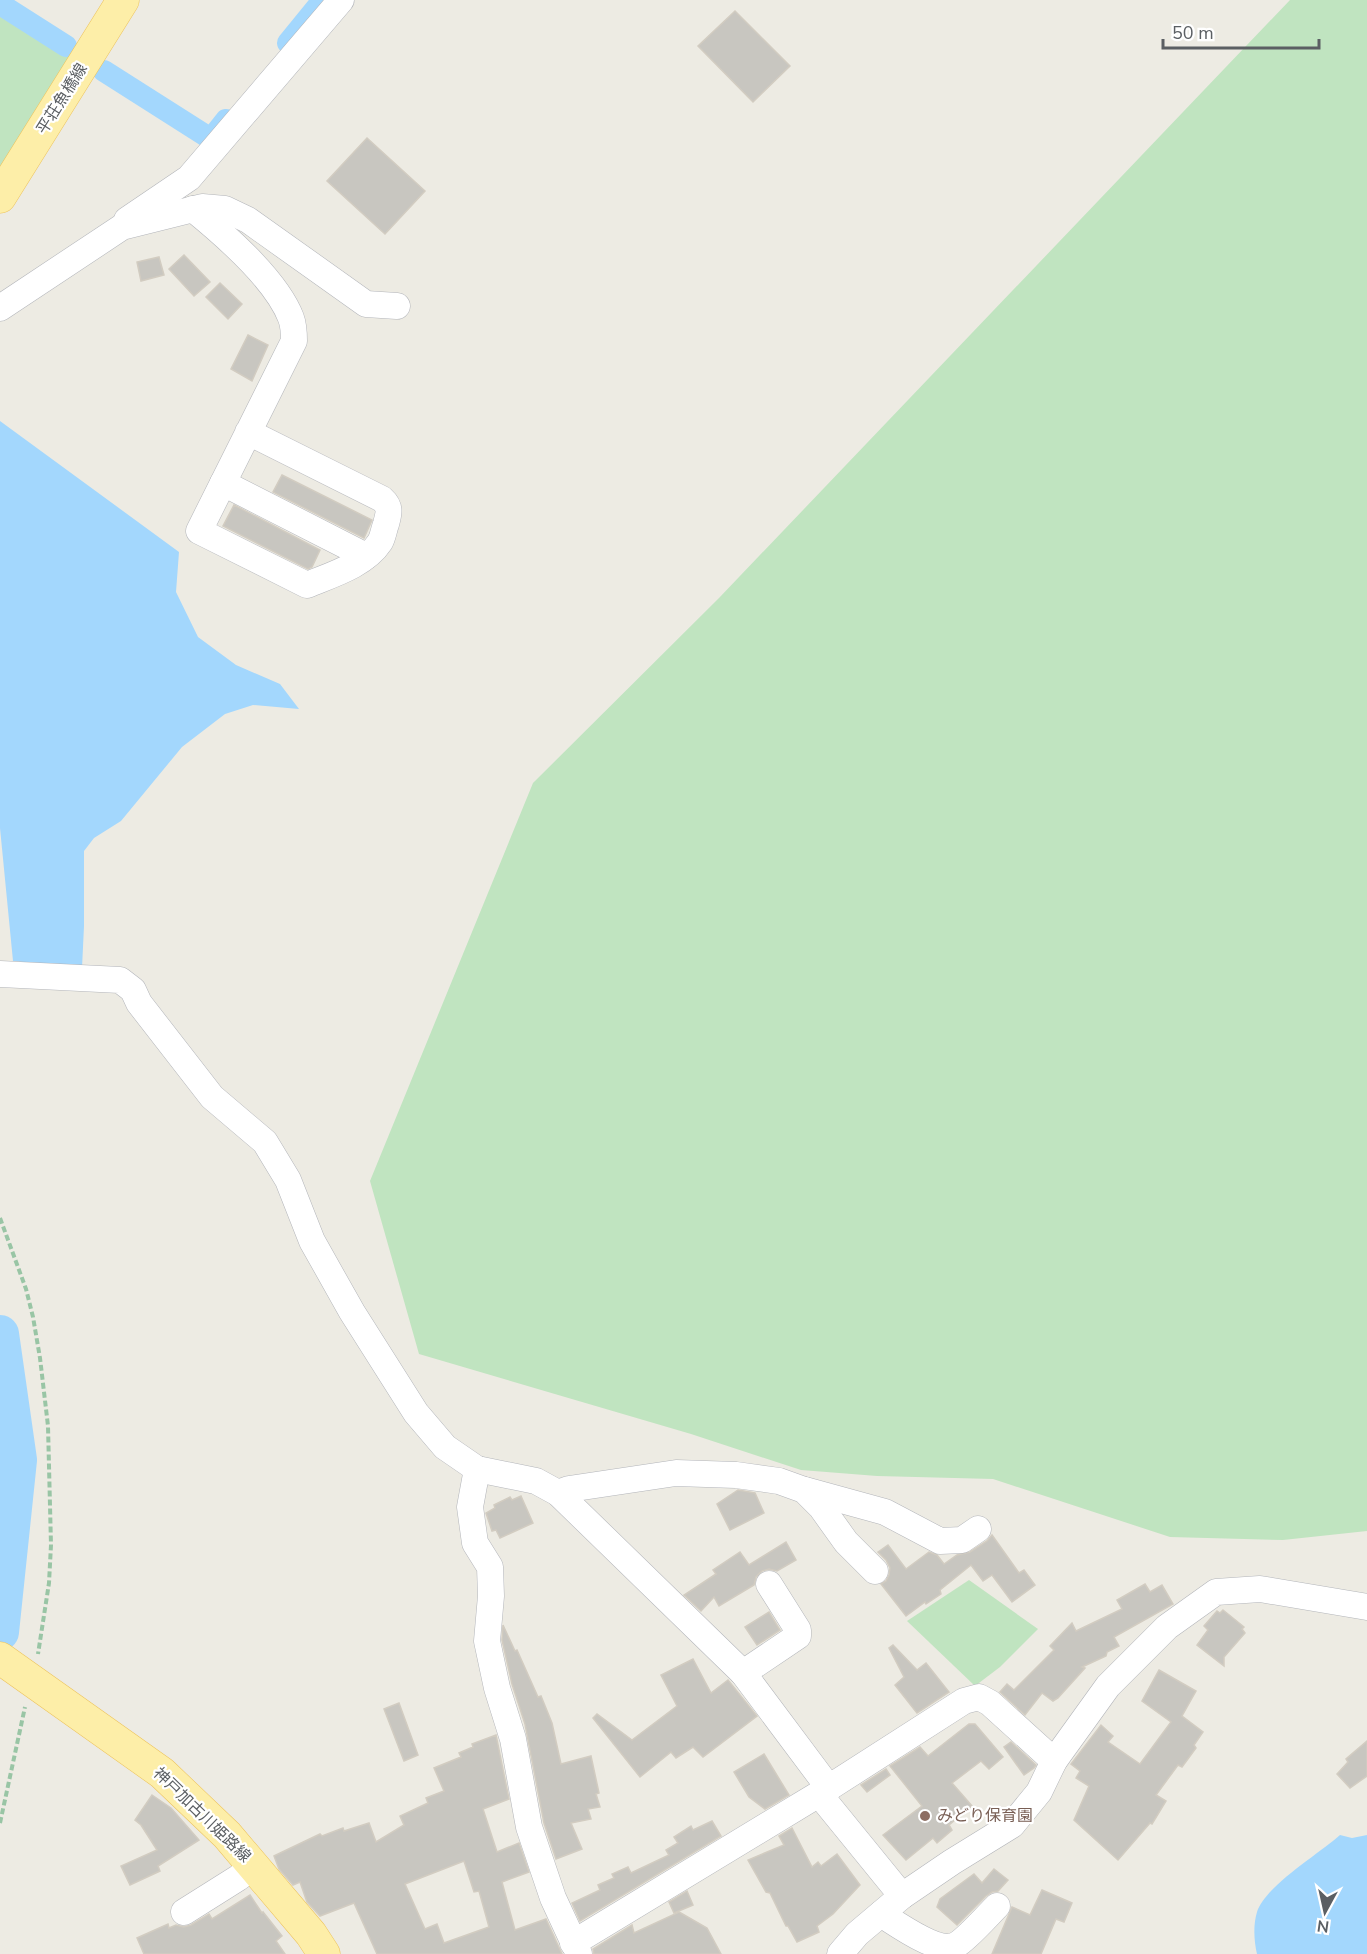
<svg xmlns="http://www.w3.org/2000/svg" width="1367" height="1954" font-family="'Nunito Sans','Noto Sans JP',sans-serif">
  <rect width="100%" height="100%" fill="#edebe3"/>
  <g fill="#c0e4c0">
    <path d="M 1290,0 L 1367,0 L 1367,1531 L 1283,1540 L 1170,1537 L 993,1479 L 877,1476 L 801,1470 L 691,1434 L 419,1354 L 370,1181 L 533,783 L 719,598 Z"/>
    <path d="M 0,9 L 73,58 L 0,177 Z"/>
    <path d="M 969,1580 L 1038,1629 L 1000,1667 L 975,1686 L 907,1621 Z"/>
  </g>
  <g fill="#a3d7fd">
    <path d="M 0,421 L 179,552 L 176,592 L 198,637 L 236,665 L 280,684 L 299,709 L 253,705 L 225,714 L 182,747 L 121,821 L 94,838 L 84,851 L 84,926 L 82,968 L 13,961 L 0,828 Z"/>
    <path d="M 1340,1835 L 1352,1838 L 1367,1835 L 1367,1954 L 1257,1954 C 1254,1941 1253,1925 1257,1912 C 1265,1886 1319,1854 1340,1835 Z"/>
  </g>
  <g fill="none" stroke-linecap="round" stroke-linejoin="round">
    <g stroke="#a3d7fd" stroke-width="22">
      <path d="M 0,4 L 66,46"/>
      <path d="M 288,43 L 323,0"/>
      <path d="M 104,71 L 211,139 L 226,120"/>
    </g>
    <path stroke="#a3d7fd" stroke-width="38" d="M 0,1334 L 18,1460 L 0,1632"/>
  </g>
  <g fill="#c8c6c0" stroke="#d2ccc1" stroke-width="1.5" fill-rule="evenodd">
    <path d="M 735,11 L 790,66 L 753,102 L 698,46 Z"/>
    <path d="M 367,138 L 425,191 L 385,234 L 327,181 Z"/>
    <path d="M 184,255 L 210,282 L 194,296 L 169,269 Z"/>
    <path d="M 159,257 L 164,275 L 141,281 L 137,262 Z"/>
    <path d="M 220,283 L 242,304 L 228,319 L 206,297 Z"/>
    <path d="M 248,335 L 268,345 L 252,381 L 231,369 Z"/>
    <path d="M 282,475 L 372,520 L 364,538 L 273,492 Z"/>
    <path d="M 234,505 L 320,550 L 312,567 L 308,569 L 223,526 Z"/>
    <path d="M 738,1490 L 755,1493 L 764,1513 L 730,1530 L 717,1504 Z"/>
    <path d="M 521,1496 L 533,1523 L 500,1538 L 496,1530 L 492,1531 L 486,1513 L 495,1508 L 494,1505 L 510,1497 L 512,1500 Z"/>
    <path d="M 992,1535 L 1019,1573 L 1024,1570 L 1035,1585 L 1012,1602 L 992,1575 L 983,1581 L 971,1565 L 940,1590 L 941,1594 L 926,1604 L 925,1602 L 906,1616 L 881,1584 L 886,1581 L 889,1575 L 890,1568 L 886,1560 L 878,1552 L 888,1545 L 906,1569 L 929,1552 L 937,1555 L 944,1564 L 957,1555 L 970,1552 L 987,1541 Z"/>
    <path d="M 786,1542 L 796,1560 L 777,1571 L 769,1569 L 762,1571 L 756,1577 L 754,1585 L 719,1606 L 714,1597 L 701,1611 L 684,1595 L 716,1574 L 713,1570 L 740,1552 L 749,1565 Z"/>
    <path d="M 1145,1584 L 1150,1592 L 1162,1585 L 1173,1604 L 1114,1637 L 1119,1646 L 1107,1652 L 1106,1656 L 1082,1667 L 1085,1668 L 1058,1698 L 1053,1701 L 1042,1693 L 1025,1715 L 1000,1692 L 1007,1684 L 1014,1690 L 1054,1650 L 1050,1646 L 1072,1623 L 1076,1631 L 1122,1609 L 1117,1600 Z"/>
    <path d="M 1223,1610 L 1244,1627 L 1242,1629 L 1245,1633 L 1224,1657 L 1224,1666 L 1197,1645 L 1208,1630 L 1204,1626 L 1217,1611 L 1220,1613 Z"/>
    <path d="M 769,1612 L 780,1630 L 757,1645 L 745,1627 Z"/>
    <path d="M 503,1625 L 515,1651 L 517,1650 L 538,1697 L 541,1696 L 552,1723 L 561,1764 L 591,1756 L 599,1793 L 596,1794 L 600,1807 L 588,1809 L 591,1819 L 571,1823 L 582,1849 L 556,1859 L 544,1823 L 525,1724 L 512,1684 L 502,1640 Z"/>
    <path d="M 893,1645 L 917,1670 L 926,1663 L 949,1692 L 917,1713 L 895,1685 L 904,1677 L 889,1648 Z"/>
    <path d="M 693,1659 L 711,1693 L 728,1680 L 757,1716 L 703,1757 L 693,1747 L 676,1758 L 671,1752 L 640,1777 L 593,1718 L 597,1714 L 632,1740 L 677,1706 L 661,1675 Z"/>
    <path d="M 1159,1670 L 1196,1691 L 1182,1716 L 1203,1732 L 1194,1745 L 1196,1748 L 1182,1767 L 1178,1765 L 1156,1795 L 1166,1801 L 1152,1824 L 1150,1823 L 1118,1860 L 1074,1820 L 1089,1786 L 1076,1778 L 1080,1771 L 1071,1764 L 1101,1725 L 1113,1736 L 1108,1742 L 1140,1764 L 1171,1722 L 1142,1701 Z"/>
    <path d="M 399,1703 L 418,1755 L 404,1761 L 384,1709 Z"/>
    <path d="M 969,1724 L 975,1724 L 1003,1757 L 989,1769 L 981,1761 L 952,1783 L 972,1806 L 949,1825 L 952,1830 L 937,1843 L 933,1838 L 906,1860 L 883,1835 L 922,1806 L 890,1766 L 920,1747 L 928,1756 Z"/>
    <path d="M 496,1735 L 509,1799 L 483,1809 L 497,1852 L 519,1843 L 529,1872 L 502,1882 L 515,1930 L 546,1919 L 562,1954 L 377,1954 L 354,1903 L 320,1916 L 307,1902 L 300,1882 L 293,1885 L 279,1869 L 274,1856 L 320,1834 L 322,1836 L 343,1828 L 344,1831 L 369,1823 L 376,1842 L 404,1825 L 400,1816 L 428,1803 L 426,1798 L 444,1791 L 434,1768 L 461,1757 L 459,1753 L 473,1747 L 472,1744 ZM 464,1861 L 474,1892 L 479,1891 L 489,1927 L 444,1943 L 437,1924 L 425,1929 L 405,1884 Z"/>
    <path d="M 1367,1741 L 1367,1776 L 1350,1788 L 1337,1774 L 1348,1762 L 1346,1759 Z"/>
    <path d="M 1011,1742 L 1036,1765 L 1034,1768 L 1024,1775 L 1004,1747 Z"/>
    <path d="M 764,1754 L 789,1795 L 765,1809 L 749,1797 L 734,1772 Z"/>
    <path d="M 886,1769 L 890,1775 L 867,1792 L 861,1785 Z"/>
    <path d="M 152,1795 L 171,1808 L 199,1840 L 158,1866 L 160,1871 L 130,1885 L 121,1866 L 157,1850 L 141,1825 L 135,1820 Z"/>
    <path d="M 712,1821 L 721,1836 L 580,1921 L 572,1903 L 600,1890 L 598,1885 L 614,1878 L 612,1874 L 628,1867 L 631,1873 L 669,1855 L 666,1850 L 678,1843 L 674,1837 L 691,1826 L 693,1830 Z"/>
    <path d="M 792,1828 L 812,1867 L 818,1862 L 821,1866 L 837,1854 L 860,1885 L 833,1914 L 817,1926 L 819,1932 L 797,1942 L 788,1926 L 786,1926 L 770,1893 L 766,1892 L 748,1860 L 784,1845 L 779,1836 Z"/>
    <path d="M 994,1869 L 1008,1880 L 998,1891 L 992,1892 L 986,1896 L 957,1925 L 937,1907 L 940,1899 L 974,1874 L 982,1883 Z"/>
    <path d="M 1042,1890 L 1072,1903 L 1064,1922 L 1056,1919 L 1041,1954 L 992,1954 L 1012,1907 L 1030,1915 Z"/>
    <path d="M 687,1891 L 693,1905 L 674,1913 L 669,1902 Z"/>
    <path d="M 250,1895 L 262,1913 L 263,1912 L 282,1936 L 276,1941 L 285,1954 L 144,1954 L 137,1938 L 168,1924 L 169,1928 L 176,1925 L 184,1927 L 191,1925 L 209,1914 L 212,1919 Z"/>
    <path d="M 679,1912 L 707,1928 L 721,1954 L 594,1954 L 593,1949 L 632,1925 L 634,1933 Z"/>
  </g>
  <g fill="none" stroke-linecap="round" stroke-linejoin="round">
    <g stroke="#b3b5ba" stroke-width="27">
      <g id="minor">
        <path d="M 193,209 C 225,235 276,279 291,318 C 294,326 294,333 294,341 L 199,531 L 307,585 C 331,575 365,565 380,542 C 383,537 384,529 386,524 C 389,513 391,507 382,499 L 248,432"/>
        <path d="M 127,220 L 189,178 L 341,0"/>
        <path d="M 0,308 L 122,227 L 202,207 L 225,209 L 248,220 L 366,304 L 397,306"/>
        <path d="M 223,483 L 366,556"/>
        <path d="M 0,974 L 120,980 L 133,990 L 139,1003 L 212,1097 L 265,1142 L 288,1180 L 312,1241 L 352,1312 L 416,1413 L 445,1447 L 477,1469 L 536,1481 L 558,1493 L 743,1673 L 829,1788"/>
        <path d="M 477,1469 L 470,1507 L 475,1543 L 490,1567 L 491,1596 L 487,1641 L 497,1688 L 513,1739 L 529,1827 L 553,1898 L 579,1954"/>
        <path d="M 805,1490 L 885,1512 L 940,1541 L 962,1540 L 978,1529"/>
        <path d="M 558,1493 L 569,1489 L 676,1473 L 736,1475 L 779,1481 L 804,1490 L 821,1507 L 846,1542 L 875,1571"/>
        <path d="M 743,1673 L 798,1636 L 798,1630 L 769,1584"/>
        <path d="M 819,1794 L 902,1896"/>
        <path d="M 184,1912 L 238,1878 L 254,1866"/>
        <path d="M 881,1914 C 897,1924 938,1954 956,1945 C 966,1940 988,1915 997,1906"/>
        <path d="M 573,1943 L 819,1794 L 964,1701 L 979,1697 L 990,1703 L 1054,1761"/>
        <path d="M 840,1954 L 857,1934 L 902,1896 L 952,1862 L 1012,1825 L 1039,1792 L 1054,1761 L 1108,1686 L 1167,1627 L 1216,1592 L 1260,1589 L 1367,1607"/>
      </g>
    </g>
    <g stroke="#edc35c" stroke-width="33">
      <g id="major">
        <path d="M 0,197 L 123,0"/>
        <path d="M 0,1658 L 162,1773 L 227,1835 L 311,1934 L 324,1954"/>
      </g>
    </g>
    <g stroke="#99c5a5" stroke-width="4" stroke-dasharray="6 3" stroke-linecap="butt">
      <path d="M 0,1218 L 26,1289 L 33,1317 L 40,1358 L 48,1426 L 51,1545 L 49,1583 L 38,1654"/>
      <path d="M 0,1823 L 25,1707"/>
    </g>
    <use href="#minor" stroke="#fff" stroke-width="26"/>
    <use href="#major" stroke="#fdeea8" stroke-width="32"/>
  </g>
  <circle fill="#8d6e63" stroke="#fff" stroke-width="2" cx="925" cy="1816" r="6"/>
  <g text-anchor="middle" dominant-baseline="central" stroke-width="4.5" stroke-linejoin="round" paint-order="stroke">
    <g font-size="16" fill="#5b5f63" stroke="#fff">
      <text transform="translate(62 99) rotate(-58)">平荘魚橋線</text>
      <text transform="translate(202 1815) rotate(44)">神戸加古川姫路線</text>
    </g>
    <g font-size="16" fill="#785e54" stroke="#fff" text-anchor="start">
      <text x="937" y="1816">みどり保育園</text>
    </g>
  </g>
  <g transform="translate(1325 1912) rotate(188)" stroke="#ffffff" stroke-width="4.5" paint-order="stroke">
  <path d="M0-4.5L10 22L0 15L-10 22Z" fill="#5b5f63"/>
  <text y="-9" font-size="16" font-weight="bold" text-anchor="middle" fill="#5b5f63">N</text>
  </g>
  <path d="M1163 39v9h156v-9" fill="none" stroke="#5b5f63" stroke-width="3"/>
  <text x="1172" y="39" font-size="18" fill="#5b5f63" stroke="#ffffff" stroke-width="4.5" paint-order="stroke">50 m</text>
</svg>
